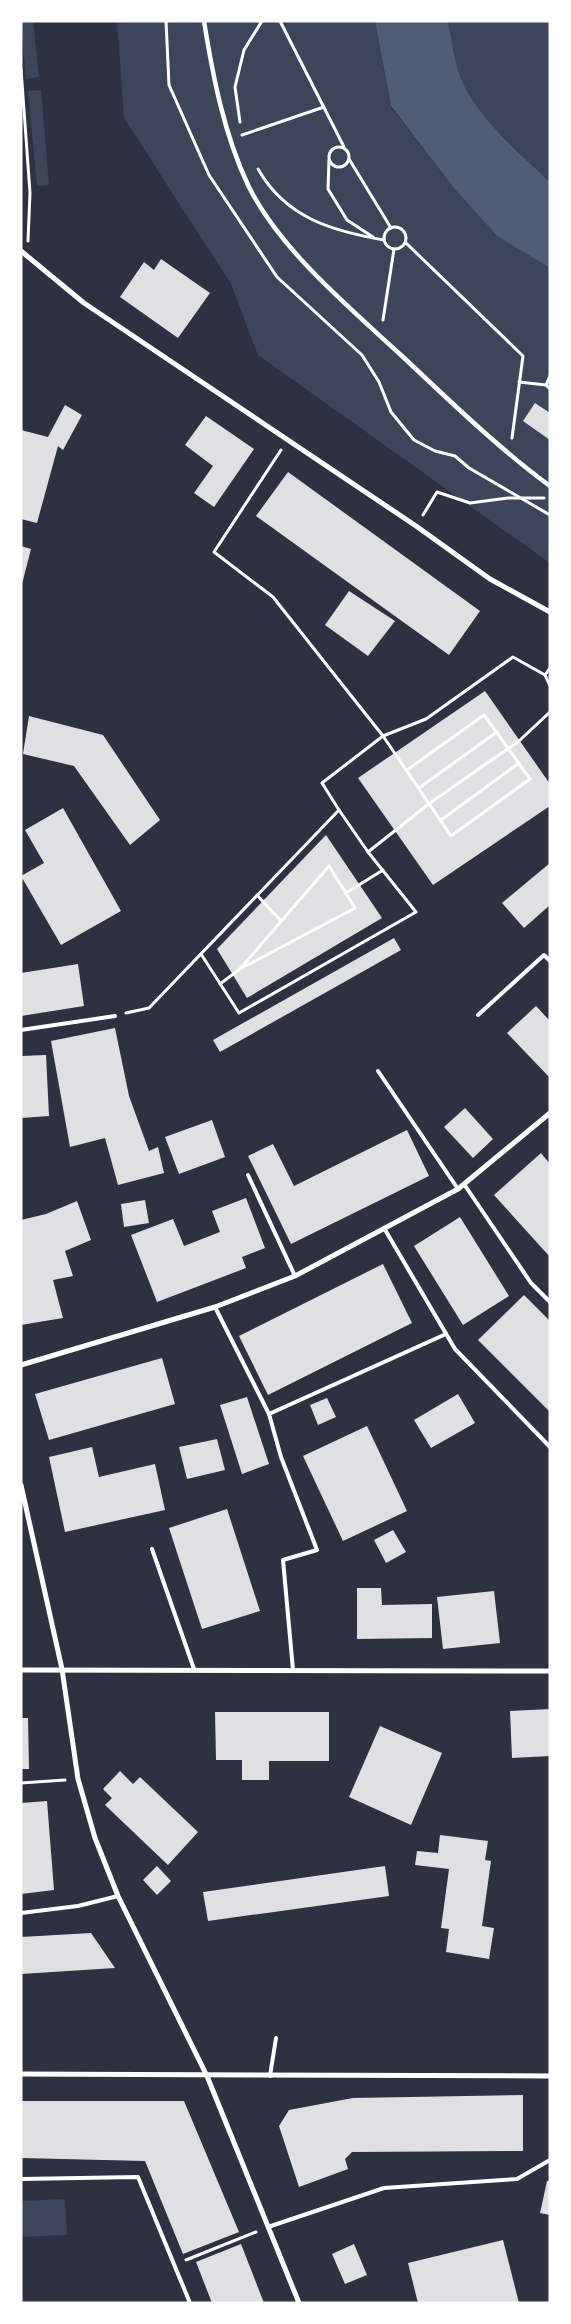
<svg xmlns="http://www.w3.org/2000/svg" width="571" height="2324" font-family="Lora,serif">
  <rect width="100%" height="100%" fill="#2d3142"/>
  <g fill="#3c4559">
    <path d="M 21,21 L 33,21 L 39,77 L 26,79 Z"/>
    <path d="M 117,21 L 375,21 L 391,107 L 453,187 L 497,236 L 550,268 L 550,563 L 258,355 L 231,284 L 124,118 Z"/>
    <path d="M 448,21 L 550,21 L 550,182 C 520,154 478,118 462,81 C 454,63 452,40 448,21 Z"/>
    <path d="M 41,90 L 49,185 L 37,186 L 28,91 Z"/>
    <path d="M 65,2199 L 67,2235 L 21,2237 L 21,2201 Z"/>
  </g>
  <path fill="#4f5d75" d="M 375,21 L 448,21 C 452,40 454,63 462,81 C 479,119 519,153 550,182 L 550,268 L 497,236 L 453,187 L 391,106 Z"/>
  <g fill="#e0e0e3">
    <path d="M 161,259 L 210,293 L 178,338 L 120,297 L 144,262 L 154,270 Z"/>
    <path d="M 535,403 L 550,413 L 550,440 L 523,421 Z"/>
    <path d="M 65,405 L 82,415 L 63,450 L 58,446 L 37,523 L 21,519 L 21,430 L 48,437 Z"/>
    <path d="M 206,416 L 254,449 L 214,507 L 194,493 L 213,466 L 185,445 Z"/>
    <path d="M 288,472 L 480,611 L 449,655 L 256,516 Z"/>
    <path d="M 21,546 L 31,549 L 22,584 L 21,583 Z"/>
    <path d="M 349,591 L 395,621 L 368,656 L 325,625 Z"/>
    <path d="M 485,691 L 550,784 L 550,806 L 433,885 L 358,778 Z"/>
    <path d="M 29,716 L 103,735 L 160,820 L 130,845 L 74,766 L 23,754 Z"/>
    <path d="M 63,808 L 121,911 L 61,945 L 21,876 L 44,863 L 25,830 Z"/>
    <path d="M 326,835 L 382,918 L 247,998 L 217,949 Z"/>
    <path d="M 550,863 L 550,905 L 524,928 L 502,903 Z"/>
    <path d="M 394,938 L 401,950 L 220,1052 L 213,1040 Z"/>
    <path d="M 78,964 L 84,1006 L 21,1016 L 21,973 Z"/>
    <path d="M 536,1006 L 550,1021 L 550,1078 L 507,1033 Z"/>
    <path d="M 115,1028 L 129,1096 L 149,1151 L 158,1147 L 164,1173 L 118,1185 L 105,1138 L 70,1147 L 51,1041 Z"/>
    <path d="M 46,1055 L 49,1116 L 21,1118 L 21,1056 Z"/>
    <path d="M 465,1108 L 493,1139 L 473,1158 L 444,1127 Z"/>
    <path d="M 212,1120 L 225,1157 L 179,1174 L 165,1137 Z"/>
    <path d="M 407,1130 L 429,1176 L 291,1244 L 248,1156 L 273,1144 L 294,1186 Z"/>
    <path d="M 541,1153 L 550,1164 L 550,1257 L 494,1195 Z"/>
    <path d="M 246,1198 L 265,1248 L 242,1257 L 246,1268 L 157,1302 L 131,1235 L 173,1219 L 184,1246 L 220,1232 L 212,1211 Z"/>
    <path d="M 145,1200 L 149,1223 L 124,1227 L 121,1204 Z"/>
    <path d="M 77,1201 L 91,1240 L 65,1251 L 73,1276 L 53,1280 L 63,1318 L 21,1325 L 21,1220 L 46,1214 Z"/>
    <path d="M 460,1217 L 509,1296 L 463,1325 L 414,1246 Z"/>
    <path d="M 383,1264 L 412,1323 L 268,1395 L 239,1336 Z"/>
    <path d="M 524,1295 L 550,1321 L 550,1412 L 478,1340 Z"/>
    <path d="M 162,1358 L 175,1404 L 49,1440 L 35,1394 Z"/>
    <path d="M 458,1394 L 475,1423 L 431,1448 L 414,1420 Z"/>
    <path d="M 247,1397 L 269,1464 L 242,1474 L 220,1405 Z"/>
    <path d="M 327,1398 L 336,1417 L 318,1425 L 310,1405 Z"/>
    <path d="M 367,1426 L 407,1511 L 343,1541 L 303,1456 Z"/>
    <path d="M 217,1439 L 225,1470 L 187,1479 L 179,1447 Z"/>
    <path d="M 92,1447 L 99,1477 L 155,1464 L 165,1510 L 65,1532 L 49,1457 Z"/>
    <path d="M 227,1509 L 260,1611 L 202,1629 L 169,1528 Z"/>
    <path d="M 393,1530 L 406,1552 L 386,1563 L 374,1540 Z"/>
    <path d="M 357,1588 L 381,1588 L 382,1605 L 432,1604 L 432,1638 L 357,1639 Z"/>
    <path d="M 494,1591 L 500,1643 L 443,1649 L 437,1597 Z"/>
    <path d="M 550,1709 L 550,1756 L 512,1758 L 510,1711 Z"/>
    <path d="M 215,1712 L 329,1712 L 329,1761 L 269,1761 L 269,1780 L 242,1780 L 242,1760 L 216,1760 Z"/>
    <path d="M 21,1718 L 28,1718 L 29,1769 L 21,1769 Z"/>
    <path d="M 380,1726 L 442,1753 L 411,1825 L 349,1797 Z"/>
    <path d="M 120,1771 L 133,1784 L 140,1777 L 198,1832 L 168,1865 L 105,1805 L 112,1798 L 103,1789 Z"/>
    <path d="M 47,1801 L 54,1890 L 21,1894 L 21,1803 Z"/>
    <path d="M 440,1835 L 488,1841 L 485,1860 L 491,1861 L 482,1926 L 494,1928 L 489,1959 L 446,1952 L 449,1929 L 441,1928 L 449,1869 L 415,1865 L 417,1851 L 438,1853 Z"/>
    <path d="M 157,1866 L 171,1881 L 157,1895 L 143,1880 Z"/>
    <path d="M 385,1866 L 389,1896 L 208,1921 L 203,1892 Z"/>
    <path d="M 91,1933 L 115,1968 L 21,1974 L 21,1937 Z"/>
    <path d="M 523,2095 L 523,2151 L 352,2152 L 345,2159 L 348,2169 L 299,2187 L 279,2126 L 289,2110 L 353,2098 Z"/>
    <path d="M 21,2101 L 184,2101 L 239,2232 L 183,2254 L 145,2161 L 21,2158 Z"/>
    <path d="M 547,2181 L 550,2181 L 550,2215 L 540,2213 Z"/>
    <path d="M 503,2240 L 519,2303 L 418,2303 L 408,2263 Z"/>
    <path d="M 241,2244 L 264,2303 L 212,2303 L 196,2262 Z"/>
    <path d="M 354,2244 L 367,2275 L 345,2284 L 332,2254 Z"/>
  </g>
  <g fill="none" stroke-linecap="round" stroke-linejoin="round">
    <g stroke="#fff" stroke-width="3">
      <path d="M 166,21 L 169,85 L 209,175 L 277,277 L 362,355 L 379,382 L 391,412 L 414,440 L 435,451 L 455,456 L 469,468 L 550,515"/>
      <path d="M 280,21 L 344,147"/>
      <path d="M 21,69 L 30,193 L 28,241"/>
      <path d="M 240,122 L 235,87 L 244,50 L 262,21"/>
      <path d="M 242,135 L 324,107"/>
      <circle cx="339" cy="157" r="10"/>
      <path d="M 349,159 L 391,228"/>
      <path d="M 329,160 L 328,189 L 347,220 L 373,237"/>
      <path d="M 258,169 C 286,218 332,231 384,240"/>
      <circle cx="395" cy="238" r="11"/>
      <path d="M 406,243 L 523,356 L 512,438"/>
      <path d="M 383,320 L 394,249"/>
      <path d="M 550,376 L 546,385 L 550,389"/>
      <path d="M 519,382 L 546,385"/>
      <path d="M 281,450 L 214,552 L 273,597 L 383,736 L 451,836 L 530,779 L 484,715 L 407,770"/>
      <path d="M 423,515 L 437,492 L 470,503 L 508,498 L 544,498"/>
      <path d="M 545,675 L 550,686"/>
      <path d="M 419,788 L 497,732"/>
      <path d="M 339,810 L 368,852 L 430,803 L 519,741 L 550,712"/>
      <path d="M 441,820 L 519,763"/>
      <path d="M 329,866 L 355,908 L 240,969 Z"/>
      <path d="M 346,893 L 383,870"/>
      <path d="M 257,895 L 281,921"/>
      <path d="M 201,954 L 239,1013 L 416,912 L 368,852"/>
      <path d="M 220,984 L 240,969"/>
      <path d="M 126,1013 L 149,1008 L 339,810 L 322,783 L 383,736 L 426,719 L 513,657 L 545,675 L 550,668"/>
      <path d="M 21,1783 L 65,1780"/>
      <path d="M 186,2260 L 256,2232"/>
    </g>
    <g stroke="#fff" stroke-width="4">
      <path d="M 478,1015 L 544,955 L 550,961"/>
      <path d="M 21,1030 L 115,1016"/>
      <path d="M 378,1071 L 458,1189"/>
      <path d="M 248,1175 L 295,1276"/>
      <path d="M 464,1184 L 531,1283 L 550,1302"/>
      <path d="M 384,1228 L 455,1349 L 550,1447"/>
      <path d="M 215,1307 L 269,1414 L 281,1457 L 317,1550 L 283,1560 L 293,1670"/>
      <path d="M 269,1414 L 446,1334"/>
      <path d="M 152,1549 L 194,1669"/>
      <path d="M 21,1913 L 78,1906 L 118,1896"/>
      <path d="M 270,2076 L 276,2038"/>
      <path d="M 21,2179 L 138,2177 L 190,2303"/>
      <path d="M 268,2227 L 384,2188 L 517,2179 L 550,2160"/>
    </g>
    <path stroke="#fff" stroke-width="4.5" d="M 204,21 C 213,77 224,134 248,185 C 279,249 350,308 402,356 C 450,401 497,447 550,486"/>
    <g stroke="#fff" stroke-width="5">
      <path d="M 21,251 L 84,303 L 416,526 L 490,579 L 550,612"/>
      <path d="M 21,1365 L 215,1307 L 295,1276 L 458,1189 L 550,1113"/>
      <path d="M 21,1485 L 62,1669 L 78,1779 L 95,1838 L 118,1896 L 207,2076 L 299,2303"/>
      <path d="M 21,1670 L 550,1671"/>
      <path d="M 21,2074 L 550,2076"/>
    </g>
  </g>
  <rect width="571" height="2324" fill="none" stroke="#ffffff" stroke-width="45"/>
</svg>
